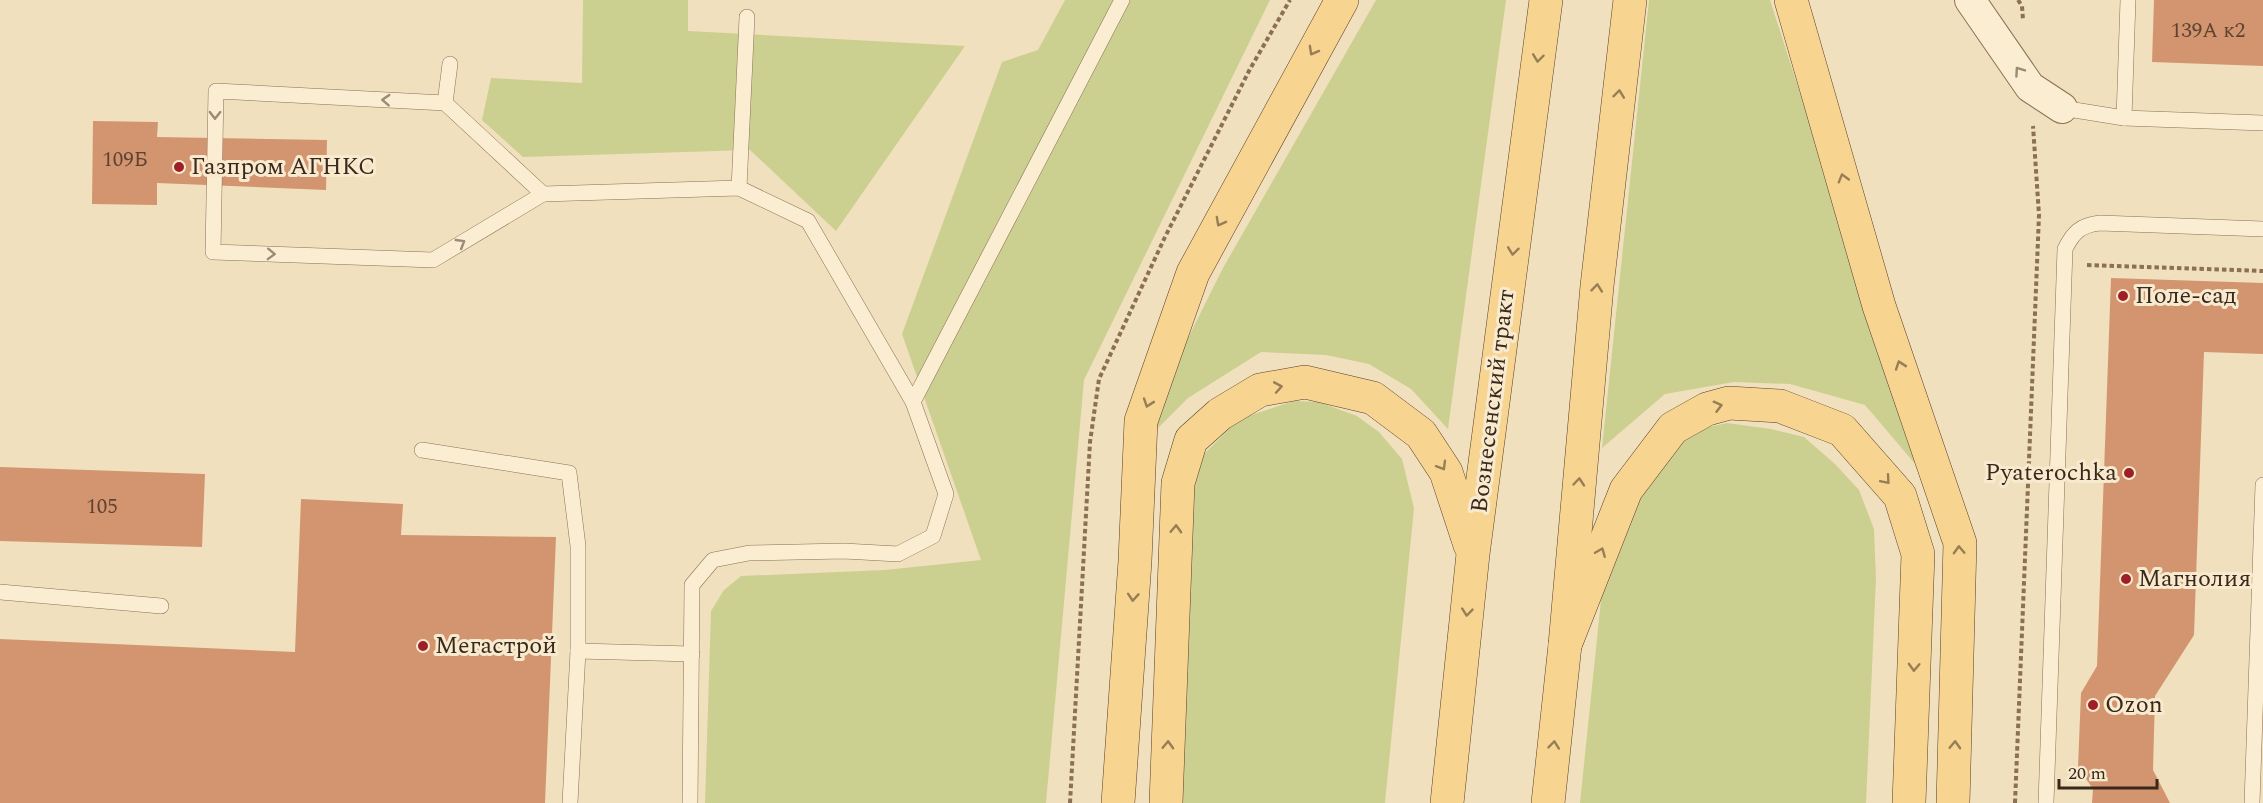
<svg xmlns="http://www.w3.org/2000/svg" width="2263" height="803" font-family="Spectral,serif">
  <rect width="100%" height="100%" fill="#f1e0bd"/>
  <g fill="#cbd091">
    <path d="M 583,0 L 688,0 L 688,31 L 965,46 L 836,231 L 750,150 L 523,157 L 482,120 L 491,78 L 582,83 Z"/>
    <path d="M 1065,0 L 1270,0 L 1084,380 L 1046,803 L 705,803 L 711,611 L 724,590 L 741,576 L 885,570 L 981,560 L 902,334 L 1002,62 L 1038,50 Z"/>
    <path d="M 1376,0 L 1506,0 L 1448,429 L 1411,389 L 1369,364 L 1326,355 L 1261,352 L 1188,398 L 1156,430 L 1175,364 L 1223,268 Z"/>
    <path d="M 1649,0 L 1770,0 L 1922,472 L 1865,405 L 1790,384 L 1734,382 L 1665,394 L 1602,448 Z"/>
    <path d="M 1294,401 L 1319,402 L 1357,416 L 1379,432 L 1402,459 L 1414,508 L 1385,803 L 1178,803 L 1193,492 L 1204,454 L 1239,419 Z"/>
    <path d="M 1727,423 L 1771,429 L 1804,437 L 1835,464 L 1859,490 L 1874,529 L 1876,579 L 1866,803 L 1580,803 L 1613,484 L 1676,434 Z"/>
  </g>
  <g fill="#d29570">
    <path d="M 2154,0 L 2263,0 L 2263,66 L 2152,62 Z"/>
    <path d="M 93,121 L 158,122 L 157,137 L 327,140 L 326,190 L 157,183 L 157,205 L 92,204 Z"/>
    <path d="M 2111,278 L 2263,283 L 2263,354 L 2204,352 L 2194,635 L 2155,696 L 2153,770 L 2170,803 L 2092,803 L 2093,789 L 2078,767 L 2081,693 L 2097,666 Z"/>
    <path d="M 0,467 L 205,474 L 202,547 L 0,541 Z"/>
    <path d="M 301,499 L 403,504 L 401,535 L 556,537 L 545,803 L 0,803 L 0,639 L 295,652 Z"/>
  </g>
  <g fill="none" stroke-linecap="round" stroke-linejoin="round">
    <g stroke="#8b7055" stroke-width="16">
      <g id="service">
        <path d="M 450,64 L 445,103 L 543,194 L 739,188 L 808,221 L 913,402 L 946,494 L 933,536 L 898,554 L 844,551 L 749,553 L 713,560 L 692,585 L 690,803"/>
        <path d="M 445,103 L 216,91 L 213,252 L 433,260 L 543,194"/>
        <path d="M 2062,108 L 2124,118 L 2263,123"/>
        <path d="M 2124,118 L 2128,0"/>
        <path d="M 739,188 L 747,17"/>
        <path d="M 913,402 L 1122,0"/>
        <path d="M 422,450 L 569,473 L 578,546 L 578,651 L 570,803"/>
        <path d="M 0,592 L 161,606"/>
        <path d="M 578,651 L 692,654"/>
        <path d="M 2046,803 L 2065,249 C 2073,233 2080,225 2100,223 L 2263,229"/>
        <path d="M 2252,803 L 2263,485"/>
      </g>
    </g>
    <g stroke="#8b7055" stroke-width="32">
      <path id="minor" d="M 1970,0 L 2030,87 L 2062,108"/>
    </g>
    <g stroke="#583e2a" stroke-width="34">
      <g id="primary">
        <path d="M 1791,0 L 1879,306 L 1960,543 L 1953,803"/>
        <path d="M 1565,645 L 1626,490 L 1673,428 L 1707,409 L 1729,403 L 1780,406 L 1842,430 L 1900,496 L 1918,554 L 1909,803"/>
        <path d="M 1118,803 L 1135,561 L 1141,421 L 1193,273 L 1342,0"/>
        <path d="M 1166,803 L 1178,483 L 1191,440 L 1220,414 L 1260,390 L 1305,382 L 1373,398 L 1421,434 L 1446,472 L 1470,545"/>
        <path d="M 1447,803 L 1473,554 L 1546,0"/>
        <path d="M 1548,803 L 1565,645 L 1597,286 L 1630,0"/>
      </g>
    </g>
    <g stroke="#8b7055" stroke-width="4" stroke-dasharray="4.5 3" stroke-linecap="butt">
      <path d="M 2018,0 L 2022,6 L 2023,20"/>
      <path d="M 2087,265 L 2263,271"/>
      <path d="M 1070,803 L 1090,442 L 1099,379 L 1165,237 L 1250,69 L 1290,0"/>
      <path d="M 2015,803 L 2039,215 L 2033,126"/>
    </g>
    <use href="#service" stroke="#fbedd1" stroke-width="15"/>
    <use href="#minor" stroke="#fbedd1" stroke-width="30"/>
    <use href="#primary" stroke="#f8d491" stroke-width="33"/>
  </g>
  <defs><path id="oneway-chevron" d="M-2-3.5L2.5 0L-2 3.5" fill="none" stroke-width="1.6" stroke-linecap="round" stroke-linejoin="round" transform="scale(1.5)"/></defs>
  <g stroke="#987e56">
    <use href="#oneway-chevron" transform="translate(1313 51) rotate(119)"/>
    <use href="#oneway-chevron" transform="translate(1538 58) rotate(97)"/>
    <use href="#oneway-chevron" transform="translate(1619 94) rotate(-83)"/>
    <use href="#oneway-chevron" transform="translate(1843 178) rotate(-106)"/>
    <use href="#oneway-chevron" transform="translate(1220 222) rotate(118)"/>
    <use href="#oneway-chevron" transform="translate(1513 251) rotate(97)"/>
    <use href="#oneway-chevron" transform="translate(1597 288) rotate(-84)"/>
    <use href="#oneway-chevron" transform="translate(1900 365) rotate(-109)"/>
    <use href="#oneway-chevron" transform="translate(1278 387) rotate(-10)"/>
    <use href="#oneway-chevron" transform="translate(1148 403) rotate(109)"/>
    <use href="#oneway-chevron" transform="translate(1718 406) rotate(-15)"/>
    <use href="#oneway-chevron" transform="translate(1442 466) rotate(59)"/>
    <use href="#oneway-chevron" transform="translate(1886 480) rotate(49)"/>
    <use href="#oneway-chevron" transform="translate(1579 482) rotate(-85)"/>
    <use href="#oneway-chevron" transform="translate(1176 529) rotate(-88)"/>
    <use href="#oneway-chevron" transform="translate(1959 550) rotate(-92)"/>
    <use href="#oneway-chevron" transform="translate(1601 552) rotate(-68)"/>
    <use href="#oneway-chevron" transform="translate(1133 597) rotate(94)"/>
    <use href="#oneway-chevron" transform="translate(1467 612) rotate(96)"/>
    <use href="#oneway-chevron" transform="translate(1914 667) rotate(92)"/>
    <use href="#oneway-chevron" transform="translate(1168 745) rotate(-88)"/>
    <use href="#oneway-chevron" transform="translate(1554 745) rotate(-84)"/>
    <use href="#oneway-chevron" transform="translate(1955 745) rotate(-88)"/>
  </g>
  <g stroke="#9a8a76">
    <use href="#oneway-chevron" transform="translate(2019 71) rotate(-125)"/>
    <use href="#oneway-chevron" transform="translate(386 100) rotate(-177)"/>
    <use href="#oneway-chevron" transform="translate(215 115) rotate(91)"/>
    <use href="#oneway-chevron" transform="translate(461 243) rotate(-31)"/>
    <use href="#oneway-chevron" transform="translate(271 254) rotate(2)"/>
  </g>
  <g fill="#9e2026" stroke="#f8eace" stroke-width="2">
    <circle cx="179" cy="167" r="6"/>
    <circle cx="2123" cy="296" r="6"/>
    <circle cx="2129" cy="473" r="6"/>
    <circle cx="2126" cy="579" r="6"/>
    <circle cx="423" cy="646" r="6"/>
    <circle cx="2093" cy="705" r="6"/>
  </g>
  <g text-anchor="middle" dominant-baseline="central" stroke-width="6" stroke-linejoin="round" paint-order="stroke">
    <g font-size="21" fill="#5f4330">
      <text x="2208" y="31">139А к2</text>
      <text x="125" y="160">109Б</text>
      <text x="102" y="507">105</text>
    </g>
    <g font-size="24" fill="#39281b" stroke="#f8eace" text-anchor="start">
      <text x="191" y="167">Газпром АГНКС</text>
      <text x="2135" y="296">Поле-сад</text>
      <text x="2117" y="473" text-anchor="end">Pyaterochka</text>
      <text x="2138" y="579">Магнолия</text>
      <text x="435" y="646">Мегастрой</text>
      <text x="2105" y="705">Ozon</text>
    </g>
    <g font-size="24" fill="#39281b" stroke="#f8eace">
      <text transform="translate(1493 401) rotate(-83)">Вознесенский тракт</text>
    </g>
  </g>
  <path d="M2059 779v9h98v-9" fill="none" stroke="#39281b" stroke-width="3"/>
  <text x="2068" y="779" font-size="18" fill="#39281b" stroke="#f8eace" stroke-width="4.5" paint-order="stroke">20 m</text>
</svg>
